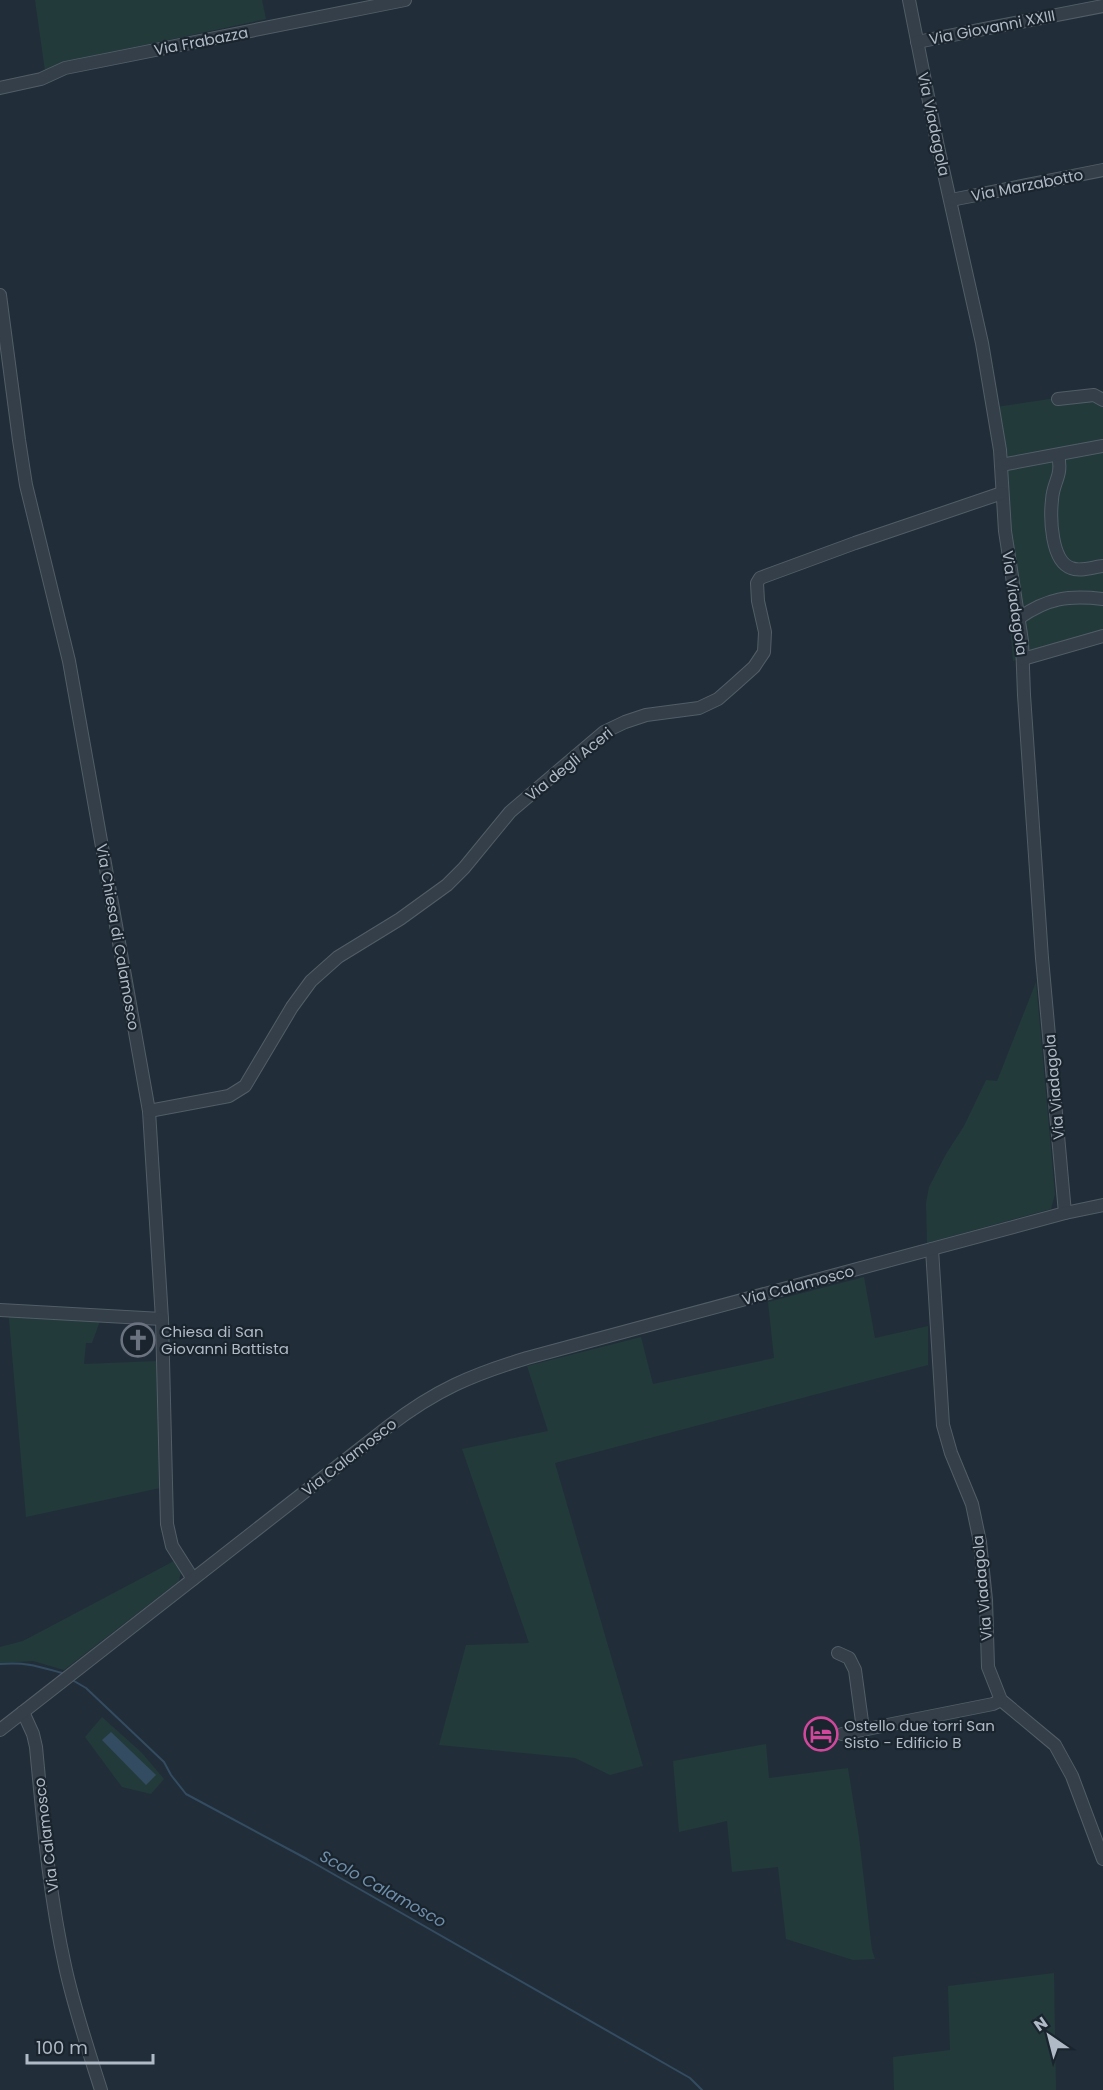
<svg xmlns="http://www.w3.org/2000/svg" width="1103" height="2090" font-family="Poppins,sans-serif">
  <rect width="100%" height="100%" fill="#212e39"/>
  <g fill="#233a3a">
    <path d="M 35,0 L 262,0 L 266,19 L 60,63 L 45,71 Z"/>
    <path d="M 1103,391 L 1103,637 L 1013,661 L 990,408 Z"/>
    <path d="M 1036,982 L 1055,1194 L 1051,1209 L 927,1243 L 926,1203 L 929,1187 L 946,1154 L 964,1126 L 986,1080 L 997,1081 Z"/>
    <path d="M 864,1277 L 875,1338 L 928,1326 L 928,1365 L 555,1463 L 643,1766 L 610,1775 L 575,1758 L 439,1745 L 466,1645 L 529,1643 L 462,1449 L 548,1431 L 527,1366 L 641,1337 L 653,1384 L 774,1358 L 768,1302 Z"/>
    <path d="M 8,1308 L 104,1310 L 92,1343 L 86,1343 L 84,1364 L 157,1361 L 160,1488 L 26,1517 Z"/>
    <path d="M 174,1561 L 181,1571 L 179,1581 L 64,1670 L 33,1661 L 0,1663 L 0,1647 L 23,1641 Z"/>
    <path d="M 102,1717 L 142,1753 L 164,1779 L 151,1794 L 122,1787 L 85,1737 Z"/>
    <path d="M 766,1744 L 769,1778 L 848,1768 L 859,1837 L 872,1950 L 875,1959 L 853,1960 L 786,1939 L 778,1867 L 732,1872 L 727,1821 L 679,1832 L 673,1761 Z"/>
    <path d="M 1054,1973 L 1056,2090 L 894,2090 L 893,2057 L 950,2050 L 948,1986 Z"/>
  </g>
  <path fill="#344c61" d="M 111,1732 L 156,1775 L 146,1785 L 102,1740 Z"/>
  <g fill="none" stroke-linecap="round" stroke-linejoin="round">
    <g stroke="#344c61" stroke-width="2">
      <path d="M 0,1664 C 27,1662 37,1666 62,1673"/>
      <path d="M 74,1681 L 86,1688 L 164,1762 L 171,1775 L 186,1794 L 307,1859 L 690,2078 L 702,2090"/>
    </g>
    <g stroke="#525d67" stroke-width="14">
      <g id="minor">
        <path d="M 909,0 L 938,147 L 982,343 L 1000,450 L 1005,531 L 1022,641 L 1024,695 L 1042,958 L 1065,1213"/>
        <path d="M 917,42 L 1103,6"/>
        <path d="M 0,88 L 41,79 L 65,68 L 405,0"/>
        <path d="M 951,200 L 1103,170"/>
        <path d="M 0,295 L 19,440 L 26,485 L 69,661 L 149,1111 L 162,1319 L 167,1524 L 172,1546 L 193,1579"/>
        <path d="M 1058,399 L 1094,395 L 1103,400"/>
        <path d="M 1058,455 C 1063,477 1053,481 1052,500 C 1050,518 1051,561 1071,568 C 1080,572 1093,567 1103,566"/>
        <path d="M 1001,465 L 1103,446"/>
        <path d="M 1019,618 C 1048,598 1068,595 1103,599"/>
        <path d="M 1023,659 L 1103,636"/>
        <path d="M 149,1111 L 229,1096 L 245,1086 L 292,1007 L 311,981 L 338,957 L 400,919 L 447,885 L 464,868 L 510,812 L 604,732 L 625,722 L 646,715 L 699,708 L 718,699 L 734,685 L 754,667 L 764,652 L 765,632 L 758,601 L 757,583 L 760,578 L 855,543 L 1002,493"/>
        <path d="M 932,1249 L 943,1425 L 951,1453 L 972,1504 L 980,1542 L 986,1600 L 988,1667 L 1001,1700 L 1055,1745 L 1072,1776 L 1103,1859"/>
        <path d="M 0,1310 L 162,1319"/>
        <path d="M 838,1653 L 849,1658 L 855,1670 L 863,1729"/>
        <path d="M 23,1712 L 33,1734 L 36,1747 C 43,1820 49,1894 65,1966 C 74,2008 88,2049 101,2090"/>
        <path d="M 0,1730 L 389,1426 C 436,1390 471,1375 527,1358 L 1065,1213 L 1103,1205"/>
        <path d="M 842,1734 L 993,1704 L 1001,1700"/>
      </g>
    </g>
    <use href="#minor" stroke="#343f49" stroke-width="12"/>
  </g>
  <defs>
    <g id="church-ring" transform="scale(1.725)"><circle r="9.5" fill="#1a242e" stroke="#6b7280" stroke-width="1.5"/><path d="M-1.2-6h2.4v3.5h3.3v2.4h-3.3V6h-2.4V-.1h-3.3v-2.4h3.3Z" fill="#6b7280"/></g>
    <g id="hotel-ring" transform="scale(1.725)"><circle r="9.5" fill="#1a242e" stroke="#d1479c" stroke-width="1.5"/><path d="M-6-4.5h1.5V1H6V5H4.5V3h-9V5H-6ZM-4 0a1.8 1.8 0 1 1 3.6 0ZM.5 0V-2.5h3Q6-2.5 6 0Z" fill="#d1479c"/></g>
  </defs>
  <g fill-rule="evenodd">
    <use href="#church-ring" x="138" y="1340"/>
    <use href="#hotel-ring" x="821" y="1734"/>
  </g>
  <g text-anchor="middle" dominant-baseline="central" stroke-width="4.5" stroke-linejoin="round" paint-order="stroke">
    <g font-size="15" fill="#afbac6" stroke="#1a242e">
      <text transform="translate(992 27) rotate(-11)">Via Giovanni XXIII</text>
      <text transform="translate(201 41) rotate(-11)">Via Frabazza</text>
      <text transform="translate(934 124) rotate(78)">Via Viadagola</text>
      <text transform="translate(1027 185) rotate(-11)">Via Marzabotto</text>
      <text transform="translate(1015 603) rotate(82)">Via Viadagola</text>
      <text transform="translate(569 764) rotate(-39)">Via degli Aceri</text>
      <text transform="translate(118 937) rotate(80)">Via Chiesa di Calamosco</text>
      <text transform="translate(1054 1087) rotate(-95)">Via Viadagola</text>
      <text transform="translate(798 1285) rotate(-15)">Via Calamosco</text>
      <text transform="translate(349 1457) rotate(-38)">Via Calamosco</text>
      <text transform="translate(982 1588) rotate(-95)">Via Viadagola</text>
      <text transform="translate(46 1835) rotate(-97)">Via Calamosco</text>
    </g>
    <g font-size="15" fill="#afbac6" stroke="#1a242e" text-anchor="start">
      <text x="161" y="1331">Chiesa di San<tspan x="161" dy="17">Giovanni Battista</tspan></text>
      <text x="844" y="1725">Ostello due torri San<tspan x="844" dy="17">Sisto - Edificio B</tspan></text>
    </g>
    <g font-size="16" font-style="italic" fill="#6f8faa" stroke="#1a242e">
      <text transform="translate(383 1889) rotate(29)">Scolo Calamosco</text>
    </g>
  </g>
  <g transform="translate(1049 2036) rotate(325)" stroke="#1a242e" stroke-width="4.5" paint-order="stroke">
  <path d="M0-4.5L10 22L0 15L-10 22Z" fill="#afbac6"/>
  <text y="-9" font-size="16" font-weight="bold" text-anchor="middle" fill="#afbac6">N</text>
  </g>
  <path d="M27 2054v9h126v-9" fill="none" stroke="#afbac6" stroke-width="3"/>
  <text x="36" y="2054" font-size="18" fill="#afbac6" stroke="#1a242e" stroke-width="4.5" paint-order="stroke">100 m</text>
</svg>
